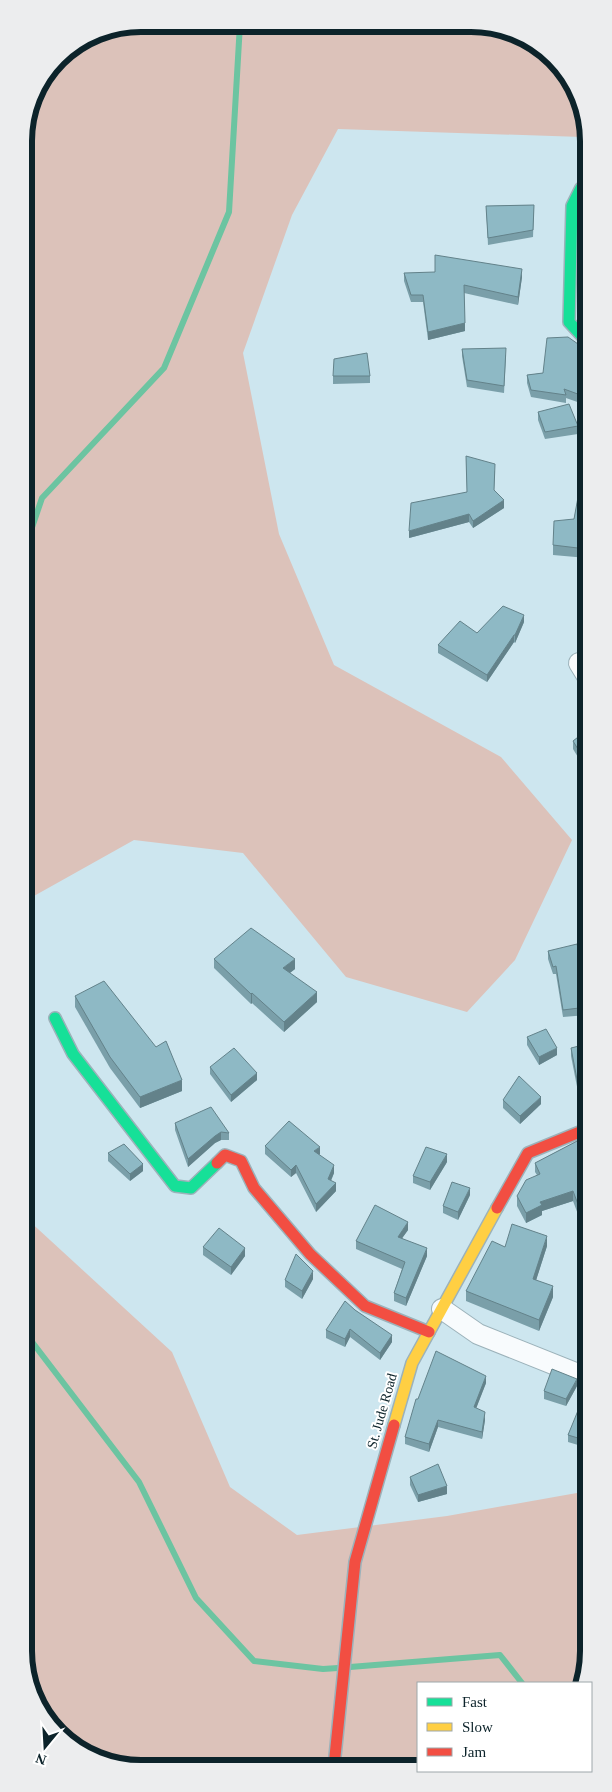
<svg xmlns="http://www.w3.org/2000/svg" width="612" height="1792" font-family="'Times New Roman',serif">
  <rect width="100%" height="100%" fill="#cde6ef"/>
  <g fill="#dcc2ba">
    <path d="M 142,24 L 493,26 L 553,58 L 585,118 L 582,137 L 338,129 L 292,215 L 243,353 L 279,534 L 334,665 L 501,757 L 572,840 L 515,960 L 467,1012 L 346,977 L 243,853 L 134,840 L 25,901 L 24,134 L 36,89 L 64,53 L 97,33 Z"/>
    <path d="M 25,1216 L 26,1218 L 172,1352 L 230,1487 L 297,1535 L 447,1516 L 588,1491 L 588,1658 L 582,1683 L 418,1683 L 418,1766 L 119,1766 L 59,1734 L 26,1673 Z"/>
  </g>
  <g fill="none" stroke-linecap="round" stroke-linejoin="round">
    <g stroke="#6cc4a1" stroke-width="6">
      <path d="M 25,548 L 42,498 L 164,368 L 229,212 L 240,24"/>
      <path d="M 26,1334 L 139,1482 L 196,1598 L 254,1661 L 323,1669 L 338,1668"/>
      <path d="M 350,1667 L 500,1655 L 522,1683"/>
    </g>
    <g stroke="#9cb2ba" stroke-width="22">
      <g id="street">
        <path d="M 579,663 L 587,676"/>
        <path d="M 442,1309 L 478,1334 L 588,1378"/>
      </g>
    </g>
    <g stroke="#9cb2ba" stroke-width="14">
      <g id="fast">
        <path d="M 586,185 L 581,188 L 572,206 L 569,322 L 582,336 L 586,337"/>
        <path d="M 55,1018 L 73,1054 L 175,1186 L 191,1188 L 217,1163"/>
      </g>
    </g>
    <g stroke="#9cb2ba" stroke-width="14">
      <path id="slow" d="M 394,1425 L 412,1363 L 497,1208"/>
    </g>
    <g stroke="#9cb2ba" stroke-width="14">
      <g id="jam">
        <path d="M 217,1163 L 225,1155 L 241,1161 L 254,1188 L 310,1254 L 365,1306 L 429,1332"/>
        <path d="M 497,1208 L 528,1153 L 587,1129"/>
        <path d="M 334,1766 L 355,1562 L 394,1425"/>
      </g>
    </g>
    <use href="#street" stroke="#f8fbfd" stroke-width="20"/>
    <use href="#fast" stroke="#16e098" stroke-width="11"/>
    <use href="#slow" stroke="#ffcf43" stroke-width="11"/>
    <use href="#jam" stroke="#f24e42" stroke-width="11"/>
  </g>
  <g fill="#7a9fa9">
    <path d="M 534,205 L 533,237 L 488,245 L 486,206 Z"/>
    <path d="M 404,273 L 522,277 L 518,305 L 464,293 L 465,331 L 428,340 L 423,302 L 411,302 L 404,281 Z"/>
    <path d="M 578,344 L 586,344 L 586,405 L 566,398 L 566,403 L 531,397 L 527,383 L 527,375 L 543,373 Z"/>
    <path d="M 462,349 L 506,355 L 504,393 L 467,387 L 462,356 Z"/>
    <path d="M 333,376 L 370,376 L 370,383 L 333,384 Z"/>
    <path d="M 538,412 L 578,426 L 578,434 L 545,439 L 538,420 Z"/>
    <path d="M 586,454 L 587,558 L 553,555 L 553,545 L 574,519 Z"/>
    <path d="M 466,456 L 495,471 L 494,491 L 504,508 L 473,528 L 469,522 L 409,538 L 467,492 Z"/>
    <path d="M 524,622 L 515,643 L 514,642 L 487,682 L 438,653 L 438,645 L 477,633 Z"/>
    <path d="M 587,730 L 584,767 L 573,749 L 573,741 Z"/>
    <path d="M 548,951 L 586,980 L 587,980 L 587,1015 L 563,1017 L 556,974 L 553,974 L 548,959 Z"/>
    <path d="M 214,959 L 295,969 L 290,973 L 317,1002 L 284,1032 L 252,1003 L 251,1004 L 214,968 Z"/>
    <path d="M 75,996 L 182,1091 L 140,1108 L 110,1068 L 75,1007 Z"/>
    <path d="M 527,1037 L 557,1055 L 539,1065 L 527,1045 Z"/>
    <path d="M 587,1044 L 587,1096 L 579,1097 L 571,1056 L 571,1048 Z"/>
    <path d="M 210,1067 L 257,1080 L 231,1102 L 210,1074 Z"/>
    <path d="M 503,1100 L 541,1104 L 520,1124 L 503,1108 Z"/>
    <path d="M 175,1123 L 229,1133 L 229,1140 L 221,1140 L 215,1143 L 188,1167 L 175,1130 Z"/>
    <path d="M 581,1139 L 579,1217 L 573,1201 L 542,1211 L 542,1215 L 526,1223 L 517,1206 L 517,1196 L 537,1175 L 535,1172 L 535,1163 Z"/>
    <path d="M 265,1146 L 320,1154 L 319,1155 L 334,1173 L 331,1181 L 336,1191 L 316,1212 L 296,1173 L 291,1177 L 265,1154 Z"/>
    <path d="M 108,1153 L 143,1171 L 130,1181 L 108,1161 Z"/>
    <path d="M 447,1162 L 430,1190 L 413,1183 L 413,1176 Z"/>
    <path d="M 470,1195 L 458,1220 L 443,1213 L 443,1206 Z"/>
    <path d="M 408,1230 L 402,1238 L 427,1256 L 406,1306 L 394,1301 L 394,1293 L 402,1269 L 356,1249 L 356,1241 Z"/>
    <path d="M 547,1246 L 536,1280 L 553,1297 L 539,1331 L 466,1301 L 466,1291 L 505,1247 Z"/>
    <path d="M 203,1247 L 245,1256 L 231,1275 L 203,1255 Z"/>
    <path d="M 313,1279 L 302,1299 L 285,1287 L 285,1280 Z"/>
    <path d="M 355,1310 L 392,1342 L 380,1360 L 350,1337 L 345,1347 L 326,1338 L 326,1330 Z"/>
    <path d="M 486,1383 L 476,1408 L 485,1420 L 482,1439 L 438,1427 L 429,1452 L 405,1444 L 405,1437 L 418,1399 Z"/>
    <path d="M 577,1386 L 566,1406 L 544,1399 L 544,1391 Z"/>
    <path d="M 588,1392 L 588,1448 L 568,1442 L 568,1435 Z"/>
    <path d="M 410,1477 L 447,1494 L 418,1502 L 410,1485 Z"/>
  </g>
  <g fill="#63828a">
    <path d="M 522,269 L 522,277 L 518,305 L 518,297 Z"/>
    <path d="M 465,323 L 465,331 L 428,340 L 428,332 Z"/>
    <path d="M 504,500 L 504,508 L 473,528 L 473,521 Z"/>
    <path d="M 469,514 L 469,522 L 409,538 L 409,531 Z"/>
    <path d="M 524,615 L 524,622 L 515,643 L 515,635 Z"/>
    <path d="M 514,635 L 514,642 L 487,682 L 487,675 Z"/>
    <path d="M 587,757 L 587,764 L 584,767 L 584,759 Z"/>
    <path d="M 295,959 L 295,969 L 283,978 L 283,968 Z"/>
    <path d="M 317,992 L 317,1002 L 284,1032 L 284,1022 Z"/>
    <path d="M 252,993 L 252,1003 L 251,1004 L 251,994 Z"/>
    <path d="M 557,1048 L 557,1055 L 539,1065 L 539,1057 Z"/>
    <path d="M 257,1073 L 257,1080 L 231,1102 L 231,1095 Z"/>
    <path d="M 182,1080 L 182,1091 L 140,1108 L 140,1097 Z"/>
    <path d="M 541,1097 L 541,1104 L 520,1124 L 520,1116 Z"/>
    <path d="M 221,1132 L 221,1140 L 215,1143 L 188,1167 L 188,1159 L 215,1136 Z"/>
    <path d="M 320,1147 L 320,1154 L 314,1159 L 314,1151 Z"/>
    <path d="M 447,1154 L 447,1162 L 430,1190 L 430,1182 Z"/>
    <path d="M 143,1164 L 143,1171 L 130,1181 L 130,1174 Z"/>
    <path d="M 296,1165 L 296,1173 L 291,1177 L 291,1170 Z"/>
    <path d="M 334,1165 L 334,1173 L 328,1187 L 328,1179 Z"/>
    <path d="M 336,1183 L 336,1191 L 316,1212 L 316,1204 Z"/>
    <path d="M 470,1188 L 470,1195 L 458,1220 L 458,1212 Z"/>
    <path d="M 573,1191 L 573,1201 L 542,1211 L 542,1215 L 526,1223 L 526,1213 L 540,1202 Z"/>
    <path d="M 587,1205 L 587,1214 L 579,1217 L 579,1207 Z"/>
    <path d="M 408,1222 L 408,1230 L 398,1244 L 398,1237 Z"/>
    <path d="M 547,1236 L 547,1246 L 533,1290 L 533,1279 Z"/>
    <path d="M 245,1248 L 245,1256 L 231,1275 L 231,1267 Z"/>
    <path d="M 427,1248 L 427,1256 L 406,1306 L 406,1298 Z"/>
    <path d="M 313,1271 L 313,1279 L 302,1299 L 302,1291 Z"/>
    <path d="M 553,1286 L 553,1297 L 539,1331 L 539,1320 Z"/>
    <path d="M 350,1329 L 350,1337 L 345,1347 L 345,1339 Z"/>
    <path d="M 392,1335 L 392,1342 L 380,1360 L 380,1353 Z"/>
    <path d="M 486,1376 L 486,1383 L 474,1414 L 474,1407 Z"/>
    <path d="M 577,1379 L 577,1386 L 566,1406 L 566,1399 Z"/>
    <path d="M 485,1412 L 485,1420 L 482,1439 L 482,1432 Z"/>
    <path d="M 438,1420 L 438,1427 L 429,1452 L 429,1444 Z"/>
    <path d="M 447,1486 L 447,1494 L 418,1502 L 418,1495 Z"/>
  </g>
  <g fill="#8eb9c5" stroke="#63828a">
    <path d="M 534,205 L 533,230 L 488,238 L 486,206 Z"/>
    <path d="M 435,255 L 522,269 L 518,297 L 464,285 L 465,323 L 428,332 L 423,295 L 411,295 L 404,273 L 435,272 Z"/>
    <path d="M 568,337 L 578,344 L 586,344 L 586,397 L 564,389 L 566,395 L 531,390 L 527,375 L 543,373 L 547,338 Z"/>
    <path d="M 506,348 L 504,386 L 467,380 L 462,349 Z"/>
    <path d="M 367,353 L 370,376 L 333,376 L 334,359 Z"/>
    <path d="M 569,404 L 578,426 L 545,432 L 538,412 Z"/>
    <path d="M 586,454 L 586,549 L 553,545 L 554,521 L 574,519 Z"/>
    <path d="M 466,456 L 495,464 L 494,490 L 504,500 L 473,521 L 469,514 L 409,531 L 411,503 L 467,492 Z"/>
    <path d="M 503,606 L 524,615 L 515,635 L 514,635 L 487,675 L 438,645 L 460,621 L 477,633 Z"/>
    <path d="M 587,730 L 587,757 L 584,759 L 573,741 Z"/>
    <path d="M 251,928 L 295,959 L 283,968 L 317,992 L 284,1022 L 252,993 L 251,994 L 214,959 Z"/>
    <path d="M 577,944 L 586,980 L 587,980 L 587,1007 L 563,1010 L 556,966 L 553,967 L 548,951 Z"/>
    <path d="M 104,981 L 156,1047 L 166,1041 L 182,1080 L 140,1097 L 110,1057 L 75,996 Z"/>
    <path d="M 546,1029 L 557,1048 L 539,1057 L 527,1037 Z"/>
    <path d="M 587,1044 L 587,1088 L 579,1090 L 571,1048 Z"/>
    <path d="M 234,1048 L 257,1073 L 231,1095 L 210,1067 Z"/>
    <path d="M 519,1076 L 541,1097 L 520,1116 L 503,1100 Z"/>
    <path d="M 211,1107 L 229,1133 L 221,1132 L 215,1136 L 188,1159 L 175,1123 Z"/>
    <path d="M 289,1121 L 320,1147 L 314,1151 L 334,1165 L 328,1179 L 336,1183 L 316,1204 L 296,1165 L 291,1170 L 265,1146 Z"/>
    <path d="M 581,1139 L 587,1148 L 587,1205 L 579,1207 L 573,1191 L 540,1202 L 542,1205 L 526,1213 L 517,1196 L 526,1180 L 540,1174 L 535,1163 Z"/>
    <path d="M 124,1144 L 143,1164 L 130,1174 L 108,1153 Z"/>
    <path d="M 426,1147 L 447,1154 L 430,1182 L 413,1176 Z"/>
    <path d="M 452,1182 L 470,1188 L 458,1212 L 443,1206 Z"/>
    <path d="M 375,1205 L 408,1222 L 398,1237 L 427,1248 L 406,1298 L 394,1293 L 405,1262 L 356,1241 Z"/>
    <path d="M 512,1224 L 547,1236 L 533,1279 L 553,1286 L 539,1320 L 466,1291 L 492,1241 L 505,1247 Z"/>
    <path d="M 219,1228 L 245,1248 L 231,1267 L 203,1247 Z"/>
    <path d="M 296,1254 L 313,1271 L 302,1291 L 285,1280 Z"/>
    <path d="M 345,1301 L 355,1310 L 392,1335 L 380,1353 L 350,1329 L 345,1339 L 326,1330 Z"/>
    <path d="M 436,1351 L 486,1376 L 474,1407 L 485,1412 L 482,1432 L 438,1420 L 429,1444 L 405,1437 L 416,1399 L 418,1399 Z"/>
    <path d="M 552,1369 L 577,1379 L 566,1399 L 544,1391 Z"/>
    <path d="M 586,1391 L 588,1392 L 588,1441 L 568,1435 Z"/>
    <path d="M 438,1464 L 447,1486 L 418,1495 L 410,1477 Z"/>
  </g>
  <g text-anchor="middle" dominant-baseline="central" stroke-width="4" stroke-linejoin="round" paint-order="stroke">
    <g font-size="14" fill="#0c232a" stroke="#fff">
      <text transform="translate(382 1411) rotate(-74)">St. Jude Road</text>
    </g>
  </g>
  <path d="M0 0H612V1792H0ZM141 32H471A109 109 0 0 1 580 141V1651A109 109 0 0 1 471 1760H141A109 109 0 0 1 32 1651V141A109 109 0 0 1 141 32Z" fill="#ecedee" fill-rule="evenodd"/>
  <path fill="none" stroke="#0c232a" stroke-width="6" d="M141 32H471A109 109 0 0 1 580 141V1651A109 109 0 0 1 471 1760H141A109 109 0 0 1 32 1651V141A109 109 0 0 1 141 32Z"/>
  <rect x="417" y="1682" width="175" height="90" fill="#ffffff" stroke="#9ea7aa"/>
  <rect x="427" y="1698" width="25" height="8" fill="#16e098" stroke="#9ea7aa"/>
  <text x="462" y="1707" font-size="15" fill="#0c232a">Fast</text>
  <rect x="427" y="1723" width="25" height="8" fill="#ffcf43" stroke="#9ea7aa"/>
  <text x="462" y="1732" font-size="15" fill="#0c232a">Slow</text>
  <rect x="427" y="1748" width="25" height="8" fill="#f24e42" stroke="#9ea7aa"/>
  <text x="462" y="1757" font-size="15" fill="#0c232a">Jam</text>
  <g transform="translate(45 1747) rotate(198)" stroke="#ffffff" stroke-width="4" paint-order="stroke">
  <path d="M0-4L9 19L0 12L-9 19Z" fill="#0c232a"/>
  <text y="-8" font-size="14" font-weight="bold" text-anchor="middle" fill="#0c232a">N</text>
  </g>
</svg>
